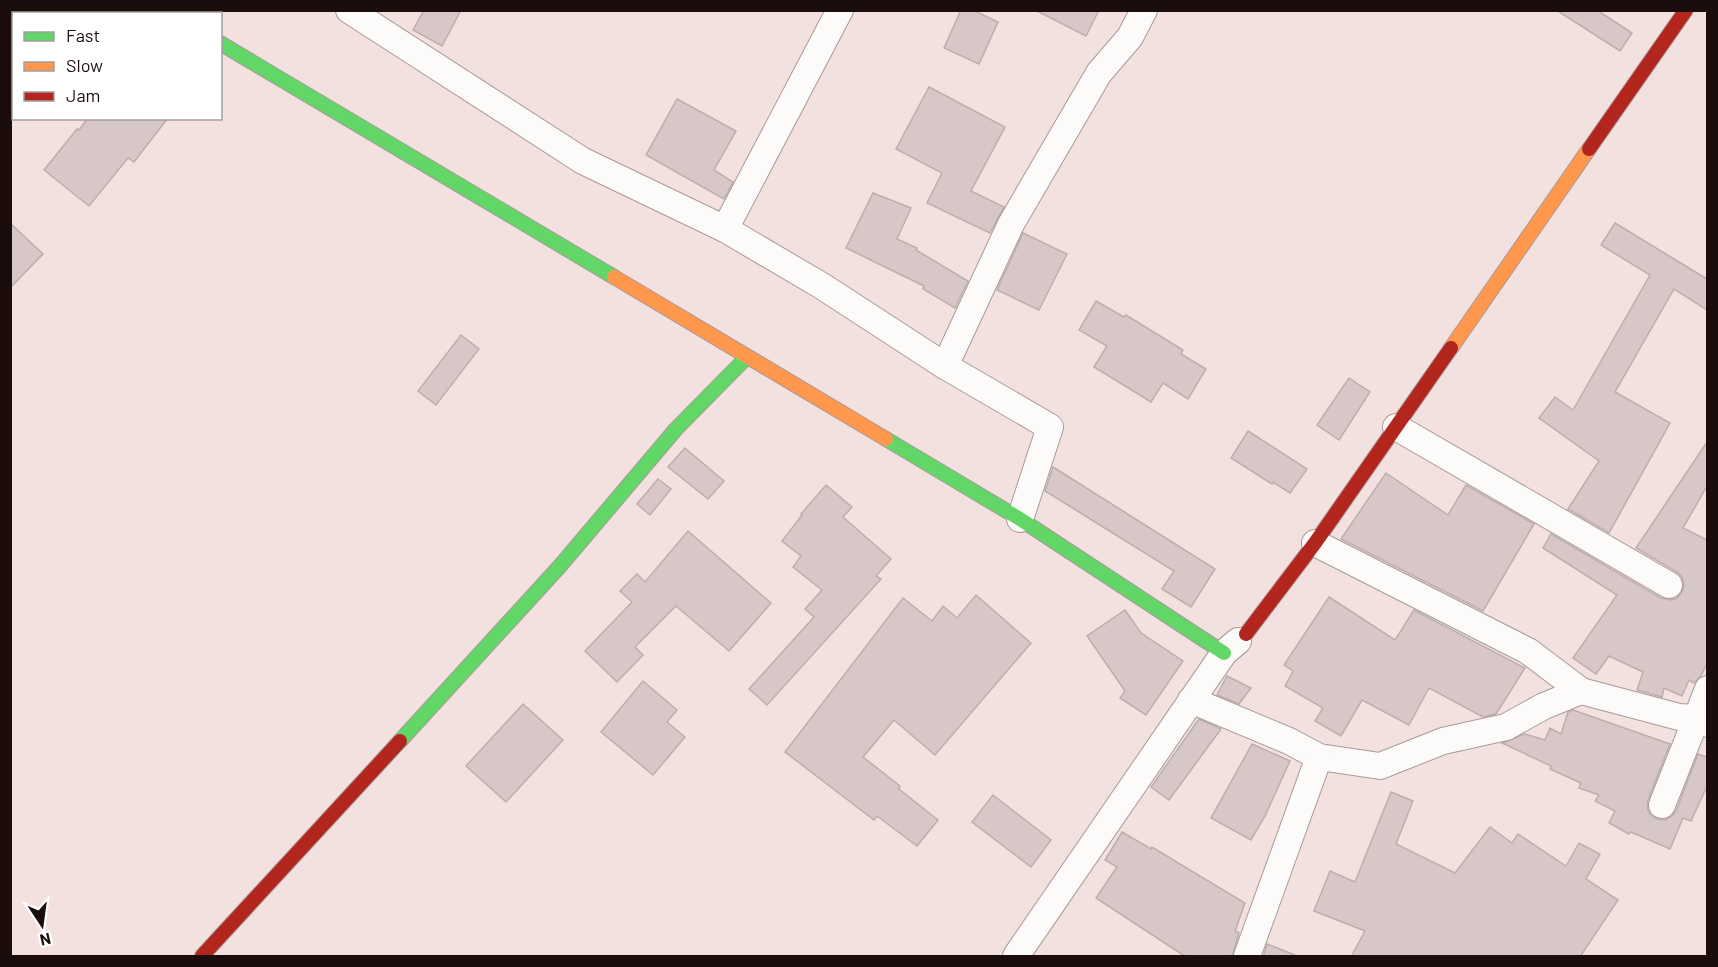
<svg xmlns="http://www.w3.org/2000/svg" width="1718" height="967" font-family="Barlow,sans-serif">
  <rect width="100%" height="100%" fill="#f3e1e0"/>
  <g fill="#d7c8c7" stroke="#bdaead" stroke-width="1.5">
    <path d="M 424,10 L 461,10 L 442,46 L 413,30 Z"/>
    <path d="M 961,10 L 973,10 L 998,22 L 979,64 L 944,48 Z"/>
    <path d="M 1035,10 L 1099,10 L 1086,36 Z"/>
    <path d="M 1556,10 L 1597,10 L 1632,33 L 1620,51 Z"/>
    <path d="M 929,87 L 1005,127 L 971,191 L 1004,207 L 990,233 L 927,203 L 942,173 L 896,149 Z"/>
    <path d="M 677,99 L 736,131 L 714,170 L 733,182 L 724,199 L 646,155 Z"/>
    <path d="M 88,118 L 168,118 L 134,162 L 128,158 L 89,206 L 44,170 L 77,129 L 79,130 Z"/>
    <path d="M 873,193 L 911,208 L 897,239 L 917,248 L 916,250 L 968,281 L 955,308 L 923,289 L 924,286 L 846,248 Z"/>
    <path d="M 10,223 L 43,254 L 10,288 Z"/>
    <path d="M 1615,223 L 1707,279 L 1707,310 L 1674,289 L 1615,392 L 1670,423 L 1609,533 L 1568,509 L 1599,461 L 1539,418 L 1555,397 L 1573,410 L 1650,275 L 1601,245 Z"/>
    <path d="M 1023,233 L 1067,254 L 1039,310 L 997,290 Z"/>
    <path d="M 1096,301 L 1124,317 L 1126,315 L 1183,350 L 1181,354 L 1206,369 L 1188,399 L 1163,383 L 1151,402 L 1094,367 L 1107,346 L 1079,330 Z"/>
    <path d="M 461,335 L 479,349 L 436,405 L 418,391 Z"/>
    <path d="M 1349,378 L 1370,392 L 1339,440 L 1317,425 Z"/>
    <path d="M 1248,431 L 1307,469 L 1290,493 L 1273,482 L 1272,484 L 1231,458 Z"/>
    <path d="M 1707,442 L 1707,486 L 1683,528 L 1707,540 L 1707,663 L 1701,676 L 1694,683 L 1689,680 L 1682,696 L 1664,688 L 1662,697 L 1637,690 L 1643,672 L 1609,656 L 1596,674 L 1573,658 L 1617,595 L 1543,548 L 1551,534 L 1661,598 L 1670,600 L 1677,598 L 1682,592 L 1684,586 L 1682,577 L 1677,572 L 1636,548 Z"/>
    <path d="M 685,448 L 724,481 L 708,499 L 668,467 Z"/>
    <path d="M 1053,467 L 1215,569 L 1191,607 L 1162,589 L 1174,571 L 1045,491 Z"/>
    <path d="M 1386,473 L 1448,515 L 1466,485 L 1534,524 L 1483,611 L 1341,539 Z"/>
    <path d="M 658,479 L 671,489 L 650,515 L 637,504 Z"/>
    <path d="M 826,485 L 852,507 L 843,517 L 891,559 L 876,576 L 881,579 L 767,705 L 749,689 L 814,617 L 805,609 L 822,590 L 793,567 L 801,556 L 782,541 L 802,515 L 801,514 Z"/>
    <path d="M 688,531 L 771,603 L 729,651 L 676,606 L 635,647 L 643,655 L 617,682 L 585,651 L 632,602 L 620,591 L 637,574 L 645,582 Z"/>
    <path d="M 976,595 L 1031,643 L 935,755 L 894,720 L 863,757 L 900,786 L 899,789 L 938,820 L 917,846 L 877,816 L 874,820 L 785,752 L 903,598 L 932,621 L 943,606 L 957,618 Z"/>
    <path d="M 1329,597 L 1395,640 L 1414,610 L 1525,668 L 1496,714 L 1483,717 L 1429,688 L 1409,725 L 1362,700 L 1341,736 L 1315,721 L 1323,708 L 1285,686 L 1293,671 L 1284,665 Z"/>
    <path d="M 1125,610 L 1141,633 L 1183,661 L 1146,715 L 1120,698 L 1125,691 L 1087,636 Z"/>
    <path d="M 1227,676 L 1251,688 L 1239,704 L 1217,695 Z"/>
    <path d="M 643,681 L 677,710 L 667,722 L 685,737 L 653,775 L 601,732 Z"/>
    <path d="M 523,704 L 563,740 L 506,802 L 466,766 Z"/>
    <path d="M 1573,710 L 1670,744 L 1648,800 L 1647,808 L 1650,814 L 1657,819 L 1665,820 L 1672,816 L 1676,811 L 1698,754 L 1707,757 L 1707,786 L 1691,821 L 1683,818 L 1670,849 L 1631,832 L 1629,834 L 1609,823 L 1615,811 L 1595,801 L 1599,795 L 1579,788 L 1581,783 L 1550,769 L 1551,766 L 1502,743 L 1525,734 L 1545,740 L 1550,728 L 1561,734 L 1568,712 Z"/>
    <path d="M 1199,719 L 1221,729 L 1169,800 L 1151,787 Z"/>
    <path d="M 1252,744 L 1290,761 L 1265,816 L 1251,840 L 1211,818 Z"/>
    <path d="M 1391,792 L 1413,801 L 1396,844 L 1455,873 L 1490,827 L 1512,843 L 1518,834 L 1566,866 L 1579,843 L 1600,854 L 1586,879 L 1618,900 L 1580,957 L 1351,957 L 1365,931 L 1314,911 L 1330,871 L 1355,882 Z"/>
    <path d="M 993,795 L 1051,840 L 1031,867 L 972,822 Z"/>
    <path d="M 1122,832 L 1151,849 L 1152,847 L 1245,903 L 1235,931 L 1239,933 L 1232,957 L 1186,957 L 1096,898 L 1117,867 L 1105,860 Z"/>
    <path d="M 1267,944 L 1295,955 L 1295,957 L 1263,957 Z"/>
  </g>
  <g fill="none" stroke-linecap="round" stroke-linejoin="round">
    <g stroke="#a99a99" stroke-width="28">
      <g id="street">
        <path d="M 166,10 L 171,14"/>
        <path d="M 349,10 L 583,161 L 725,229 L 822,286 L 945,366 L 1050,427 L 1020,519"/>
        <path d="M 725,229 L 840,10"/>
        <path d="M 945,366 L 1011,224 L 1099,73 L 1130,37 L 1144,10"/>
        <path d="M 1396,427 L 1669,585"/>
        <path d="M 1315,543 L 1528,651 L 1581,691"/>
        <path d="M 1191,700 L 1289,741 L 1319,757 L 1380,766 L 1443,741 L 1506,727 L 1544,706 L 1581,691 L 1679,717 L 1695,718 L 1708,724"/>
        <path d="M 1662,805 L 1708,689"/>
        <path d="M 1016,956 L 1224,653 L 1238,641"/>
        <path d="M 1247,956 L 1319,757"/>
      </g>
    </g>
    <g stroke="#a99a99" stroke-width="16">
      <g id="fast">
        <path d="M 220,43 L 614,277"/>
        <path d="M 886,439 L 1020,519 L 1224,653"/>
        <path d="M 400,741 L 560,566 L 676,429 L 747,357"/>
      </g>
    </g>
    <g stroke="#a99a99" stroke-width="16">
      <g id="slow">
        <path d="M 614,277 L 886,439"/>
        <path d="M 1451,348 L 1589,149"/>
      </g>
    </g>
    <g stroke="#a99a99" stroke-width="16">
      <g id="jam">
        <path d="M 1589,149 L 1686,10"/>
        <path d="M 1246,634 L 1315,543 L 1451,348"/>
        <path d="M 202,956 L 400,741"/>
      </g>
    </g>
    <use href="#street" stroke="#fdfafa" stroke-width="26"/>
    <use href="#fast" stroke="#63d668" stroke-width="14"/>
    <use href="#slow" stroke="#ff974d" stroke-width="14"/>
    <use href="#jam" stroke="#b3261e" stroke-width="14"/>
  </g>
  <rect width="1718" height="967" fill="none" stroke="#1a0d0c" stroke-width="24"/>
  <rect x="12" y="12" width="210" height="108" fill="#ffffff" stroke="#a39e9e" stroke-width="1.5"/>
  <rect x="24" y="32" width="30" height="9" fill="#63d668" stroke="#a39e9e" stroke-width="1.5"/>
  <text x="66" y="42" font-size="18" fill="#1a0d0c">Fast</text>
  <rect x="24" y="62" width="30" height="9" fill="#ff974d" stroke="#a39e9e" stroke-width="1.5"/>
  <text x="66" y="72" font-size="18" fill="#1a0d0c">Slow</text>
  <rect x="24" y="92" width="30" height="9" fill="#b3261e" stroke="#a39e9e" stroke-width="1.5"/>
  <text x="66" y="102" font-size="18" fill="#1a0d0c">Jam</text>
  <g transform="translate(42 925) rotate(167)" stroke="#ffffff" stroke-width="4.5" paint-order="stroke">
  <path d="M0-4.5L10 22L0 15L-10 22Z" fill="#1a0d0c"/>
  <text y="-9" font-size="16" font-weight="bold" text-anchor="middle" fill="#1a0d0c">N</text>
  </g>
</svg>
